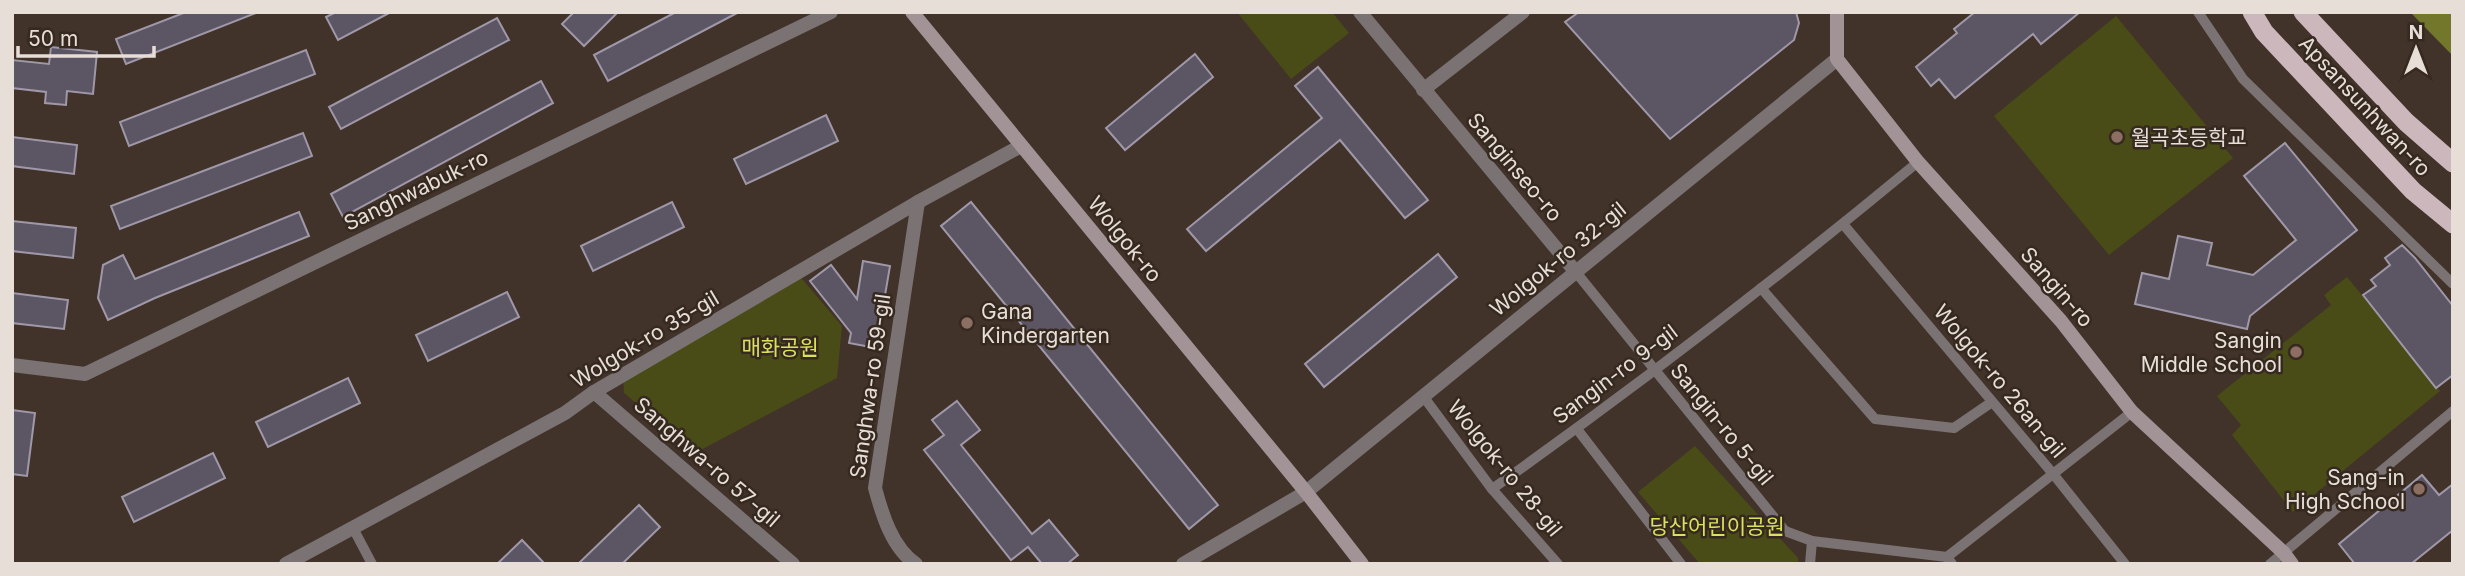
<svg xmlns="http://www.w3.org/2000/svg" width="2465" height="576" font-family="Inter,'Noto Sans KR',sans-serif">
  <rect width="100%" height="100%" fill="#413329"/>
  <g fill="#494c17">
    <path d="M 1237,12 L 1332,12 L 1349,33 L 1291,79 Z"/>
    <path d="M 2116,16 L 2233,158 L 2109,255 L 1994,116 Z"/>
    <path d="M 797,273 L 842,326 L 837,378 L 695,453 L 624,393 L 623,375 Z"/>
    <path d="M 2347,277 L 2440,391 L 2293,512 L 2232,435 L 2241,425 L 2217,396 L 2331,305 L 2324,295 Z"/>
    <path d="M 1695,446 L 1798,558 L 1798,564 L 1700,564 L 1638,492 Z"/>
  </g>
  <path fill="#73772b" d="M 2411,12 L 2453,12 L 2453,56 L 2412,14 Z"/>
  <g fill="#5c5564" stroke="#9f98a9" stroke-width="2">
    <path d="M 186,12 L 256,13 L 126,64 L 116,39 Z"/>
    <path d="M 336,12 L 391,12 L 338,40 L 326,17 Z"/>
    <path d="M 574,12 L 618,12 L 584,46 L 562,24 Z"/>
    <path d="M 676,12 L 739,12 L 608,81 L 594,55 Z"/>
    <path d="M 1579,12 L 1796,12 L 1799,23 L 1794,40 L 1670,139 L 1565,22 Z"/>
    <path d="M 1975,12 L 2080,12 L 2041,44 L 2033,34 L 1955,98 L 1939,79 L 1931,86 L 1916,67 L 1957,33 L 1954,29 Z"/>
    <path d="M 497,18 L 509,40 L 341,129 L 329,107 Z"/>
    <path d="M 51,47 L 97,52 L 93,94 L 67,91 L 66,105 L 45,103 L 46,92 L 12,88 L 12,60 L 49,64 Z"/>
    <path d="M 306,50 L 315,74 L 129,146 L 120,122 Z"/>
    <path d="M 1195,54 L 1213,77 L 1125,150 L 1106,128 Z"/>
    <path d="M 1318,67 L 1428,200 L 1405,218 L 1340,140 L 1206,251 L 1187,229 L 1322,118 L 1295,86 Z"/>
    <path d="M 541,81 L 553,103 L 343,217 L 331,194 Z"/>
    <path d="M 826,115 L 838,141 L 746,184 L 734,159 Z"/>
    <path d="M 303,133 L 312,156 L 120,229 L 111,206 Z"/>
    <path d="M 12,137 L 77,145 L 74,174 L 12,166 Z"/>
    <path d="M 2285,143 L 2357,230 L 2250,316 L 2247,329 L 2135,304 L 2142,273 L 2169,279 L 2178,236 L 2212,243 L 2207,265 L 2253,275 L 2296,240 L 2244,176 Z"/>
    <path d="M 672,202 L 684,227 L 593,271 L 581,246 Z"/>
    <path d="M 971,202 L 1218,505 L 1189,529 L 941,226 Z"/>
    <path d="M 299,212 L 309,236 L 155,298 L 108,320 L 98,298 L 103,265 L 123,255 L 135,279 Z"/>
    <path d="M 12,221 L 76,228 L 73,258 L 12,251 Z"/>
    <path d="M 2402,245 L 2415,258 L 2453,306 L 2453,375 L 2436,388 L 2363,295 L 2376,286 L 2371,280 L 2390,265 L 2385,258 Z"/>
    <path d="M 1438,254 L 1457,277 L 1324,387 L 1305,364 Z"/>
    <path d="M 863,261 L 890,266 L 876,348 L 849,343 L 851,333 L 810,281 L 831,265 L 857,299 Z"/>
    <path d="M 507,292 L 519,317 L 428,361 L 416,335 Z"/>
    <path d="M 12,293 L 68,300 L 64,329 L 12,323 Z"/>
    <path d="M 348,378 L 360,403 L 268,447 L 256,422 Z"/>
    <path d="M 957,401 L 980,430 L 961,445 L 1032,534 L 1049,520 L 1078,555 L 1067,564 L 1042,564 L 1028,547 L 1011,560 L 924,450 L 944,435 L 932,420 Z"/>
    <path d="M 12,410 L 35,413 L 27,476 L 12,474 Z"/>
    <path d="M 213,453 L 225,478 L 134,522 L 122,497 Z"/>
    <path d="M 2422,475 L 2439,495 L 2453,484 L 2453,530 L 2411,564 L 2355,564 L 2339,544 Z"/>
    <path d="M 639,505 L 660,527 L 622,564 L 578,564 Z"/>
    <path d="M 522,540 L 545,564 L 497,564 Z"/>
  </g>
  <g fill="none" stroke-linecap="round" stroke-linejoin="round">
    <g stroke="#7b7273" stroke-width="10">
      <path d="M 2198,12 L 2243,79 L 2453,284"/>
      <path d="M 1843,224 L 2054,475 L 2125,564"/>
      <path d="M 1575,271 L 1785,531 L 1812,541 L 1947,557 L 1952,564"/>
      <path d="M 1761,288 L 1875,419 L 1954,428 L 1992,402"/>
      <path d="M 1423,396 L 1492,489 L 1558,564"/>
      <path d="M 1577,429 L 1681,564"/>
      <path d="M 1492,489 C 1638,386 1780,276 1918,162"/>
      <path d="M 353,528 L 372,564"/>
      <path d="M 1947,557 L 2132,412"/>
      <path d="M 1810,564 L 1812,541"/>
      <path d="M 2270,564 L 2453,411"/>
    </g>
    <g stroke="#7b7273" stroke-width="14">
      <path d="M 1423,90 L 1523,12"/>
      <path d="M 594,392 L 793,564"/>
      <path d="M 286,564 L 565,413 L 594,392 L 918,202 L 1021,146"/>
      <path d="M 916,564 C 892,548 882,514 875,488 L 918,202"/>
      <path d="M 1183,564 L 1306,492 L 1837,59"/>
    </g>
    <g stroke="#7b7273" stroke-width="14">
      <path d="M 1360,12 L 1575,271"/>
      <path d="M 12,365 L 85,374 L 831,12"/>
    </g>
    <g stroke="#a19396" stroke-width="14">
      <path d="M 912,12 L 1306,492 L 1362,564"/>
      <path d="M 1837,12 L 1837,59 L 1918,162 L 2061,321 L 2132,412 L 2284,553 L 2292,564"/>
    </g>
    <g stroke="#ccb8bc" stroke-width="19">
      <path d="M 2252,12 L 2264,32 L 2413,191 L 2453,224"/>
      <path d="M 2303,12 L 2406,122 L 2453,163"/>
    </g>
  </g>
  <g fill="#8d6e63" stroke="#36291f" stroke-width="2.5">
    <circle cx="2117" cy="137" r="7"/>
    <circle cx="967" cy="323" r="7"/>
    <circle cx="2296" cy="352" r="7"/>
    <circle cx="2419" cy="489" r="7"/>
  </g>
  <g text-anchor="middle" dominant-baseline="central" stroke-width="5" stroke-linejoin="round" paint-order="stroke">
    <g font-size="21" fill="#e7ded8" stroke="#36291f">
      <text transform="translate(2365 106) rotate(47)">Apsansunhwan-ro</text>
      <text transform="translate(1515 167) rotate(50)">Sanginseo-ro</text>
      <text transform="translate(416 190) rotate(-26)">Sanghwabuk-ro</text>
      <text transform="translate(1125 239) rotate(51)">Wolgok-ro</text>
      <text transform="translate(1558 259) rotate(-39)">Wolgok-ro 32-gil</text>
      <text transform="translate(2057 287) rotate(49)">Sangin-ro</text>
      <text transform="translate(645 339) rotate(-31)">Wolgok-ro 35-gil</text>
      <text transform="translate(1615 374) rotate(-37)">Sangin-ro 9-gil</text>
      <text transform="translate(2000 381) rotate(50)">Wolgok-ro 26an-gil</text>
      <text transform="translate(870 386) rotate(-82)">Sanghwa-ro 59-gil</text>
      <text transform="translate(1722 424) rotate(51)">Sangin-ro 5-gil</text>
      <text transform="translate(707 462) rotate(41)">Sanghwa-ro 57-gil</text>
      <text transform="translate(1505 468) rotate(51)">Wolgok-ro 28-gil</text>
    </g>
    <g font-size="21" fill="#e7ded8" stroke="#36291f" text-anchor="start">
      <text x="2131" y="137">월곡초등학교</text>
      <text x="981" y="311">Gana<tspan x="981" dy="24">Kindergarten</tspan></text>
      <text x="2282" y="340" text-anchor="end">Sangin<tspan x="2282" dy="24">Middle School</tspan></text>
      <text x="2405" y="477" text-anchor="end">Sang-in<tspan x="2405" dy="24">High School</tspan></text>
    </g>
    <g font-size="21" fill="#dae15d" stroke="#36291f">
      <text x="780" y="347">매화공원</text>
      <text x="1717" y="526">당산어린이공원</text>
    </g>
  </g>
  <rect width="2465" height="576" fill="none" stroke="#e7ded8" stroke-width="28"/>
  <g transform="translate(2416 49)" stroke="#36291f" stroke-width="5" paint-order="stroke">
  <path d="M0-5L12 26L0 18L-12 26Z" fill="#e7ded8"/>
  <text y="-10" font-size="19" font-weight="bold" text-anchor="middle" fill="#e7ded8">N</text>
  </g>
  <path d="M18 46v10h136v-10" fill="none" stroke="#e7ded8" stroke-width="3.5"/>
  <text x="28" y="46" font-size="21" fill="#e7ded8" stroke="#36291f" stroke-width="5" paint-order="stroke">50 m</text>
</svg>
